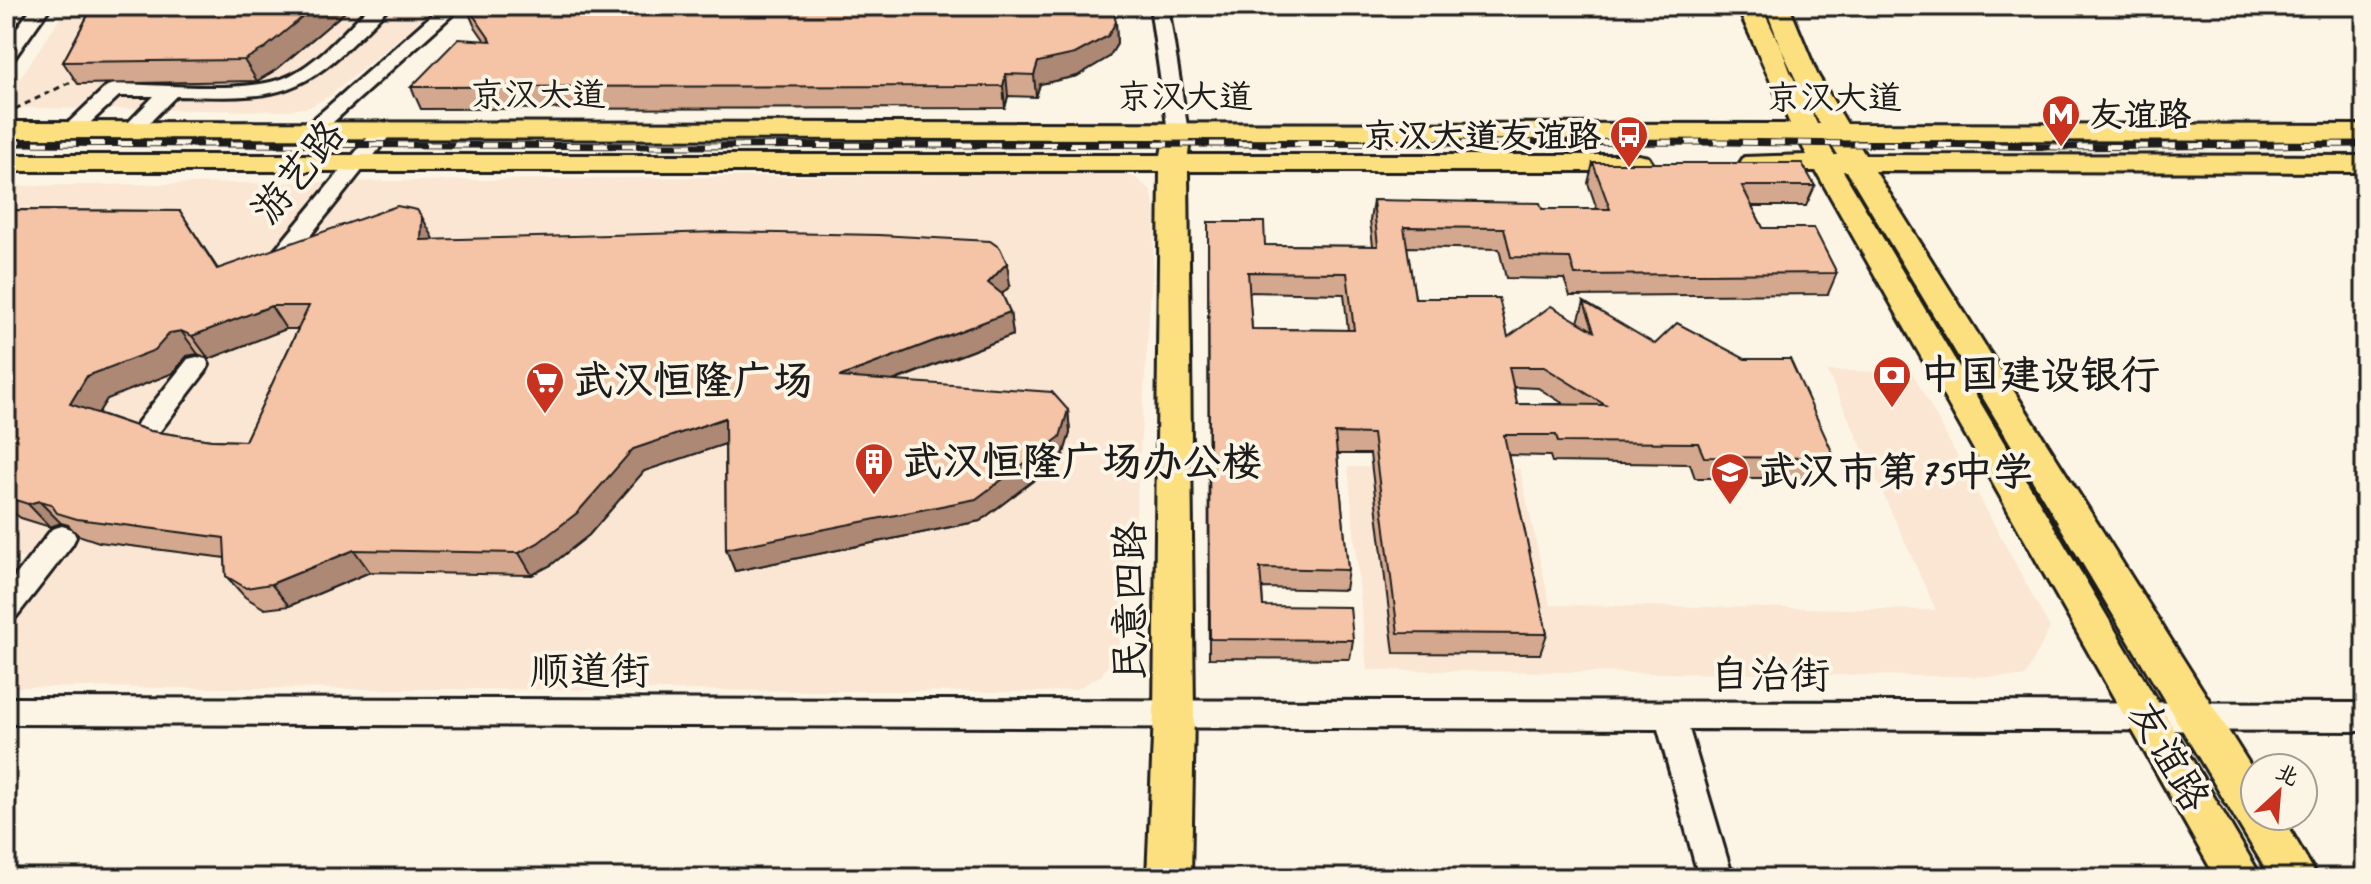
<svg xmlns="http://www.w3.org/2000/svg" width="2371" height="884" font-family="Caveat,'LXGW WenKai TC',sans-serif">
  <rect width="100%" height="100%" fill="#fcf5e5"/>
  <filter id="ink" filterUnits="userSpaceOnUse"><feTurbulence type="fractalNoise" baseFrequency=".0125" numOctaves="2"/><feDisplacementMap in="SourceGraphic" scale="16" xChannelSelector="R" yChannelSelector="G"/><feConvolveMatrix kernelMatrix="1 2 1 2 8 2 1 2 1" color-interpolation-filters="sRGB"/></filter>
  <g filter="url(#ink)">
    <g fill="#fae6d2">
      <path d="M 68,6 L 438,6 L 331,95 L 310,107 L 283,111 L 20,108 L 14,103 L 13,89 Z"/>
      <path d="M 1120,172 L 1136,178 L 1151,191 L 1156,214 L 1128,630 L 1102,675 L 1076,689 L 1046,692 L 6,687 L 6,580 L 23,559 L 6,552 L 6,186 Z"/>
      <path d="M 1827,371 L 1912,372 L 2050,628 L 2025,677 L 1367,670 L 1348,467 L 1520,469 L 1550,605 L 1936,610 Z"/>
    </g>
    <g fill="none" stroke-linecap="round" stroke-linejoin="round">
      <g stroke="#1c1c1c" stroke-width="6">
        <g id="minor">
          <path d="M 33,6 L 51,6 L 13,60 L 6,62 L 6,43 Z"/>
          <path d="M 370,6 L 389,6 C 379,19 366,31 354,42 C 293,104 257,97 176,96 L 139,133 L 132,135 L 122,129 L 154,96 L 119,96 L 79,133 L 72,135 L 62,129 L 107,86 L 114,84 C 159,84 253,95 291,75 C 322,59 345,30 370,6 Z"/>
          <path d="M 442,6 L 462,6 L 321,133 L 307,133 L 304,129 L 307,125 Z"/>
          <path d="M 1150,6 L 1168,6 L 1188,132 L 1178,138 L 1168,132 Z"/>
          <path d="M 385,123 L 395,129 L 282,271 L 266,271 L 263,266 L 266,261 L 378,125 Z"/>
          <path d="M 197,357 L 206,359 L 209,365 L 206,371 L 157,435 L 148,437 L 139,435 L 135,428 L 139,421 L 188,359 Z"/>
          <path d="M 62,526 L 72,529 L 76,537 L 72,545 L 16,617 L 6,621 L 6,588 L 52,529 Z"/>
          <path d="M 6,698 L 2365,703 L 2365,731 L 1689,729 L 1733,878 L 1699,878 L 1658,729 L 6,724 Z"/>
        </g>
      </g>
      <g stroke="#1c1c1c" stroke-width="6">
        <path id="major" d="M 1737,6 L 1761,6 L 1817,124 L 1820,124 L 1791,74 L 1765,6 L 1789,6 L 1817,74 L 1847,124 L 2365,125 L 2365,141 L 1856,140 L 1865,155 L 2365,156 L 2365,172 L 1875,171 L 2255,773 L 2255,816 L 2282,816 L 2318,878 L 2271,878 L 1847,171 L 1843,171 L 2262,878 L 2216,878 L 1816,171 L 1754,171 L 1744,169 L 1740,163 L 1744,157 L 1807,155 L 1799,140 L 1190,139 L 1188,155 L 1638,155 L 1648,157 L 1652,163 L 1648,169 L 1638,171 L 1188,171 L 1194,714 L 1191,878 L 1147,878 L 1154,714 L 1160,171 L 6,171 L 6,155 L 1161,155 L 1164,139 L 6,138 L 6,122 L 1790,124 ZM 1826,140 L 1829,140 L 1838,155 L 1834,155 Z"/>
      </g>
      <path stroke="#1c1c1c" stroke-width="3" stroke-dasharray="6 5" stroke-linecap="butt" d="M 15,109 L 79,78"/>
      <use href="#minor" fill="#fcf5e5" fill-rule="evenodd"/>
      <use href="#major" fill="#fce080" fill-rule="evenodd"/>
      <g stroke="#1c1c1c" stroke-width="7">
        <path id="rail" d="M 6,143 L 677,146 L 1727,142 L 2059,147 L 2365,144"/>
      </g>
      <use href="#rail" stroke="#fcf5e5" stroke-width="5" stroke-dasharray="14" stroke-linecap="butt"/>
    </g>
    <g fill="#d3a88e" stroke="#1c1c1c" stroke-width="2" fill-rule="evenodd">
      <path d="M 93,6 L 352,6 L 277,69 L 257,81 L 78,84 L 63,62 Z"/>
      <path d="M 466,6 L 1116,22 L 1117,44 L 1109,57 L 1077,76 L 1040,84 L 1036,97 L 1008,96 L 1005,108 L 421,109 L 411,87 L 485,41 L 474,25 Z"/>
      <path d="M 1593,163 L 1815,186 L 1806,206 L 1752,206 L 1763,228 L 1837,273 L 1828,294 L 1570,296 L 1564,279 L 1506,278 L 1499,249 L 1407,247 L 1415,298 L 1508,337 L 1578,322 L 1584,302 L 1835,458 L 1824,478 L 1695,478 L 1690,464 L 1552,462 L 1550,456 L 1508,455 L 1547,634 L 1540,654 L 1394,653 L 1370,454 L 1337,454 L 1348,570 L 1345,590 L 1262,588 L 1263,606 L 1353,640 L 1350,659 L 1209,658 L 1208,222 L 1265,245 L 1373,246 L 1370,221 L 1373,200 L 1542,209 L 1597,209 L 1588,183 ZM 1249,292 L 1344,294 L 1348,330 L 1252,329 ZM 1514,387 L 1538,388 L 1564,404 L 1517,404 Z"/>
      <path d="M 6,210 L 180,211 L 218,269 L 434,240 L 1010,286 L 1002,294 L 1010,312 L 1013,335 L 894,381 L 1068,410 L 1070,433 L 1062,459 L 980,521 L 735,571 L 726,549 L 725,444 L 644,471 L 589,535 L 551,565 L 532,575 L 370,572 L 289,606 L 265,609 L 245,597 L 226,576 L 225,558 L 99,542 L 78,535 L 68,525 L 61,523 L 50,527 L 21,518 L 6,508 ZM 286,329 L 298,329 L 245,441 L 211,440 L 150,431 L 98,413 L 107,399 L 173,373 L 187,356 L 198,354 L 209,359 Z"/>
    </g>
    <g fill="#ac8874" stroke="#1c1c1c" stroke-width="2">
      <path d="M 6,6 L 24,6 L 6,26 Z"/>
      <path d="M 316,6 L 352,6 L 277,69 L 257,81 L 244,60 Z"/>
      <path d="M 1116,22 L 1117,44 L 1109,57 L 1077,76 L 1040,84 L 1036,97 L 1034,75 L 1038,62 Z"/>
      <path d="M 1006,74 L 1008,96 L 1005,108 L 1003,86 Z"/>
      <path d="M 422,217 L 434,239 L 433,262 L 421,240 Z"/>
      <path d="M 1007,263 L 1010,286 L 991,305 L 988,283 Z"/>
      <path d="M 271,306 L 286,329 L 209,359 L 192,336 Z"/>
      <path d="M 1010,312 L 1013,335 L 845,399 L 839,377 Z"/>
      <path d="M 181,331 L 198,354 L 187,356 L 173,373 L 107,399 L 90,426 L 70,404 L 87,376 L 170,333 Z"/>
      <path d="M 1068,410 L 1070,433 L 1062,459 L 980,521 L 735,571 L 726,549 Z"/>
      <path d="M 725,418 L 734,441 L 644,471 L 589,535 L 551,565 L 532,575 L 519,553 L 633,449 Z"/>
      <path d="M 39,501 L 61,523 L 50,527 L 28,504 Z"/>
      <path d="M 354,550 L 370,572 L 289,606 L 271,584 Z"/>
    </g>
    <g fill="#f5c3a5" stroke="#1c1c1c" stroke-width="2" fill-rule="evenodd">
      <path d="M 93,6 L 316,6 L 265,48 L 244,60 L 63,62 Z"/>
      <path d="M 467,6 L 1112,6 L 1116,22 L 1108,36 L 1075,54 L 1038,62 L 1034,75 L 1006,74 L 1003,86 L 411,87 L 458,39 L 491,41 Z"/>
      <path d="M 1593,163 L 1802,163 L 1815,186 L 1742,186 L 1763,228 L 1814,228 L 1837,273 L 1575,275 L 1570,258 L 1511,257 L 1504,228 L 1404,227 L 1415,298 L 1499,298 L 1508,337 L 1551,306 L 1594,331 L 1584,302 L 1655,344 L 1677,323 L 1745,359 L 1790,359 L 1835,458 L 1704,457 L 1698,443 L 1558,442 L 1556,435 L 1504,435 L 1547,634 L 1398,633 L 1373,434 L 1335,433 L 1348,570 L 1260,568 L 1263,606 L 1350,607 L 1353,640 L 1210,639 L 1208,222 L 1264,222 L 1265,245 L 1378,246 L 1373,200 L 1540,203 L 1542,209 L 1610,209 ZM 1248,272 L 1347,273 L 1354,330 L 1252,329 ZM 1509,367 L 1544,367 L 1605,405 L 1517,404 Z"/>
      <path d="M 397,206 L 417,210 L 422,217 L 421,240 L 720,232 L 879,235 L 990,241 L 1000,248 L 1007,263 L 988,283 L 1002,294 L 1010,312 L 839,377 L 1052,392 L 1068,410 L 1060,437 L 976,499 L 726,549 L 725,418 L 633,449 L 577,513 L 538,543 L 519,553 L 354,550 L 271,584 L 246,588 L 226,576 L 224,538 L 77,519 L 57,513 L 51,504 L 39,501 L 28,504 L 6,497 L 6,210 L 180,211 L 217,269 ZM 271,306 L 309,306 L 245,441 L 211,440 L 150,431 L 70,404 L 87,376 L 155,350 L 170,333 L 181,331 L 192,336 Z"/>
    </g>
  </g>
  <defs>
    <g id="metro-pin" transform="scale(2)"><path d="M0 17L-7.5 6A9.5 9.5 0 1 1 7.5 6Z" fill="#c8321e" stroke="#fcf5e5"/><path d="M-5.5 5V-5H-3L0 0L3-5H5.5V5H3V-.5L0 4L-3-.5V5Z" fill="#fff"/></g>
    <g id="bus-pin" transform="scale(2)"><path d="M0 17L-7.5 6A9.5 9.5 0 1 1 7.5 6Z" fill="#c8321e" stroke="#fcf5e5"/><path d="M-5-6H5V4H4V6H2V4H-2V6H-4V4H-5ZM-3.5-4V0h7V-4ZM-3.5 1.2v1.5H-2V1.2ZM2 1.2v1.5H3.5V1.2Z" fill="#fff"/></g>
    <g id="bank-pin" transform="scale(2)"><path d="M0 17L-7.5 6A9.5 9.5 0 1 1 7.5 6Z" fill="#c8321e" stroke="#fcf5e5"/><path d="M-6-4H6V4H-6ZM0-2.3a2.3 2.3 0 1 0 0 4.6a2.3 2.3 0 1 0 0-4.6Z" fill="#fff"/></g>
    <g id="supermarket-pin" transform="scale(2)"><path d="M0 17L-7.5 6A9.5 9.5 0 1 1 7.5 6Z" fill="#c8321e" stroke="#fcf5e5"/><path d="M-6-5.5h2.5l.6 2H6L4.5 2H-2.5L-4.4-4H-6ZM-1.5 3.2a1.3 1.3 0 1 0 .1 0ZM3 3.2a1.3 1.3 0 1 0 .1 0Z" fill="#fff"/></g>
    <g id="building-pin" transform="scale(2)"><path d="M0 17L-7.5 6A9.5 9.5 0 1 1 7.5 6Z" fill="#c8321e" stroke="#fcf5e5"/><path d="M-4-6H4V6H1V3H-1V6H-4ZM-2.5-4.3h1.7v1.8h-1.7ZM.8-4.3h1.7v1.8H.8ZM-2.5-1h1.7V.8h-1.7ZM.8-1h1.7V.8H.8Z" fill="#fff"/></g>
    <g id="school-pin" transform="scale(2)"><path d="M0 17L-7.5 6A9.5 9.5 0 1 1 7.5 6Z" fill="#c8321e" stroke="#fcf5e5"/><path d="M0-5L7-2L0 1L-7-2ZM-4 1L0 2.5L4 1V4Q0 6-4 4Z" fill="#fff"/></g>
  </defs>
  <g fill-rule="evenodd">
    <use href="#metro-pin" x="2061" y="114"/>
    <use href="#bus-pin" x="1629" y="135"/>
    <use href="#bank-pin" x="1892" y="375"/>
    <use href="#supermarket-pin" x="545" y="381"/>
    <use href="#building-pin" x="874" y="462"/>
    <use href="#school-pin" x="1730" y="472"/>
  </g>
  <g text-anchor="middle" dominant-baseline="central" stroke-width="8" stroke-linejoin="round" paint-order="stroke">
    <g font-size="34" fill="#1c1c1c" stroke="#fcf5e5">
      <text x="538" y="94">京汉大道</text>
      <text x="1185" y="96">京汉大道</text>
      <text x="1834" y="97">京汉大道</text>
    </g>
    <g font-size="34" font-weight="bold" fill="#1c1c1c" stroke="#fcf5e5" text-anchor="start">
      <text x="2089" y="114">友谊路</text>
      <text x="1601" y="135" text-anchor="end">京汉大道友谊路</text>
    </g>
    <g font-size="40" fill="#1c1c1c" stroke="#fcf5e5">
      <text transform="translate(298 172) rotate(-51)">游艺路</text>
      <text transform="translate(1130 601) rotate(-90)">民意四路</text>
      <text x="590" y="671">顺道街</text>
      <text x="1770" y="675">自治街</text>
      <text transform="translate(2169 756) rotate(60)">友谊路</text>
    </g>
    <g font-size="40" font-weight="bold" fill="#1c1c1c" stroke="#fcf5e5" text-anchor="start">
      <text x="1920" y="375">中国建设银行</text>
      <text x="573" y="381">武汉恒隆广场</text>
      <text x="902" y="462">武汉恒隆广场办公楼</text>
      <text x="1758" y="472">武汉市第75中学</text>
    </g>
  </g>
  <rect width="2371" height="884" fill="none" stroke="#fcf5e5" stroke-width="32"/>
  <rect x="16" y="16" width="2339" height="852" fill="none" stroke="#1c1c1c" stroke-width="3" filter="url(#ink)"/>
  <g transform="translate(2279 792) rotate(26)"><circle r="38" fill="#fcf5e5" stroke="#a29e95" stroke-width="2"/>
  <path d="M0-6L14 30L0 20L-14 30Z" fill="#c8321e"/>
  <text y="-12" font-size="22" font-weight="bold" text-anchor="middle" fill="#1c1c1c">北</text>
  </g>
</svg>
